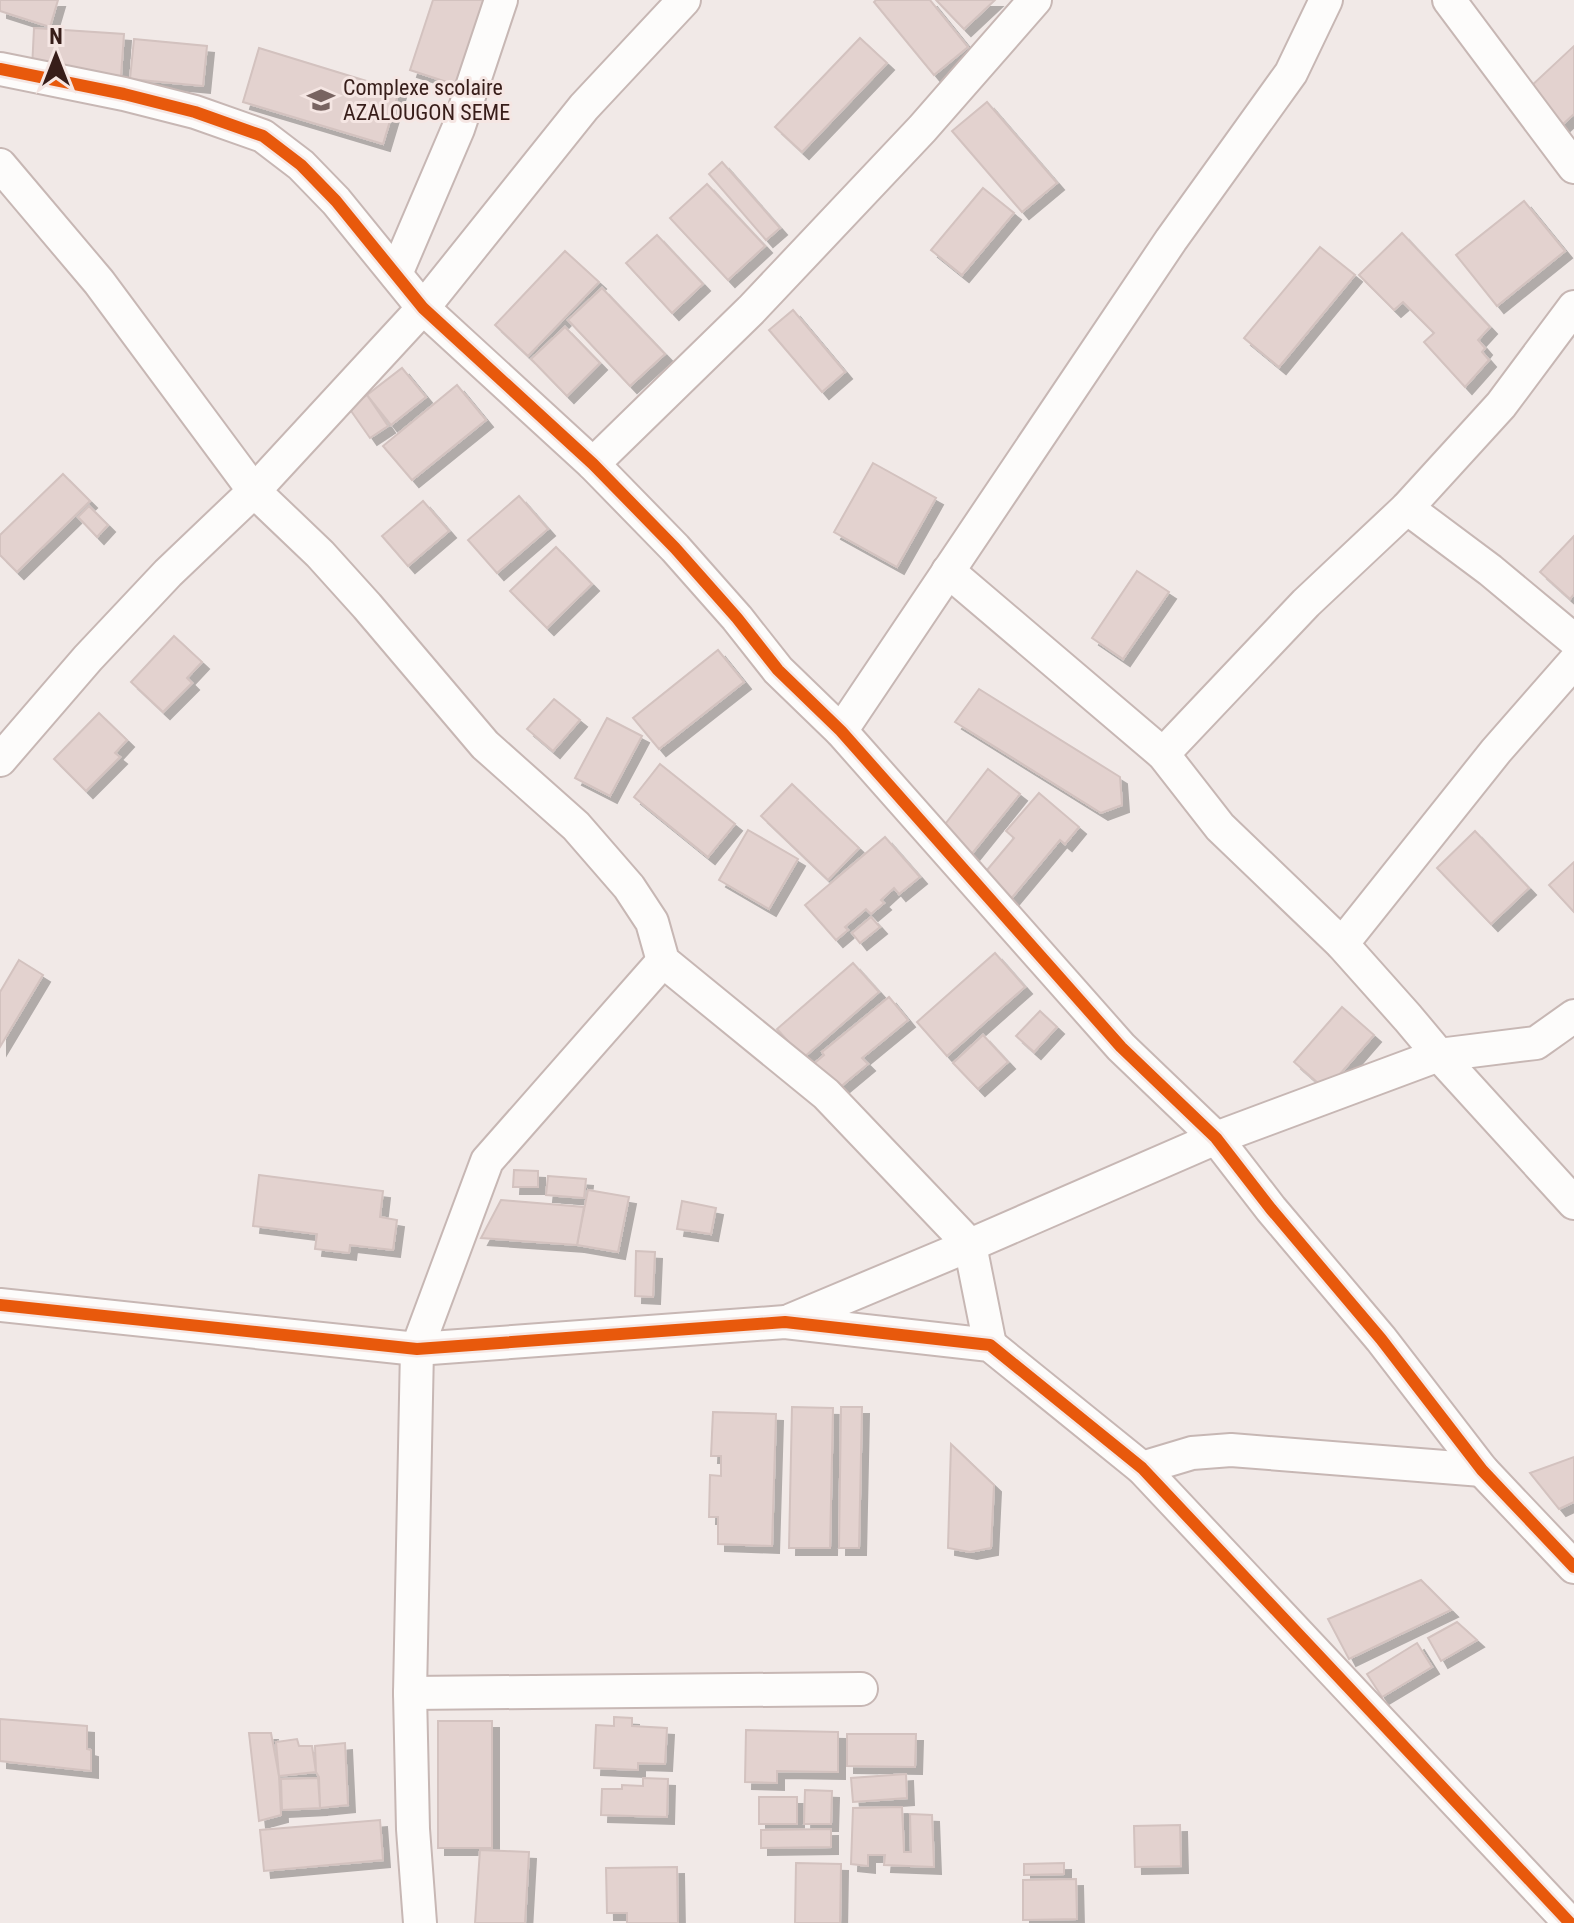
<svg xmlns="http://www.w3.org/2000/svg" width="1574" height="1923" font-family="'Roboto Condensed',sans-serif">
  <defs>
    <filter id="shadow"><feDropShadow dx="7" dy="7" stdDeviation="0" flood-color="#0004"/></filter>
  </defs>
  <rect width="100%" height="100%" fill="#f1e9e7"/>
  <g fill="#e3d2cf" stroke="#d3c2bf" stroke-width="2" filter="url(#shadow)">
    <path d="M 0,0 L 58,0 L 50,27 L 0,11 Z"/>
    <path d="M 433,0 L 487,0 L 459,86 L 410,70 Z"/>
    <path d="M 876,0 L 930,0 L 968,47 L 934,75 L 874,2 Z"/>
    <path d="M 936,0 L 995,0 L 964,29 Z"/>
    <path d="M 34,28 L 124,34 L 121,76 L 32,69 Z"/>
    <path d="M 860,38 L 887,63 L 802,152 L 775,127 Z"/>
    <path d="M 134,39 L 207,46 L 203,86 L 130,79 Z"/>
    <path d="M 1574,46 L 1574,114 L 1563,124 L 1529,88 Z"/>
    <path d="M 259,48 L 399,91 L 383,144 L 243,102 Z"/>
    <path d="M 987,102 L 1057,183 L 1022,212 L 952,131 Z"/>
    <path d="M 722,162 L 780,228 L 766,240 L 709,174 Z"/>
    <path d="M 707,184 L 765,246 L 728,280 L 670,218 Z"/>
    <path d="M 983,188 L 1014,213 L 962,275 L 931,250 Z"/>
    <path d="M 1524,201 L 1565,251 L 1497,306 L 1456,255 Z"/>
    <path d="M 1402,233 L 1490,327 L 1478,340 L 1485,348 L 1482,352 L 1489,360 L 1465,387 L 1424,342 L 1434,333 L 1403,302 L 1394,310 L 1359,275 Z"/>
    <path d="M 657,235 L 703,284 L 672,313 L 626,263 Z"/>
    <path d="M 1320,247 L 1355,275 L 1279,367 L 1244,338 Z"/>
    <path d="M 565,251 L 599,282 L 528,356 L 495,325 Z"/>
    <path d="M 602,288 L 665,354 L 630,386 L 568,320 Z"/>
    <path d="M 793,310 L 845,372 L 822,392 L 769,330 Z"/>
    <path d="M 565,327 L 600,363 L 567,396 L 531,359 Z"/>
    <path d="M 402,368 L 426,397 L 391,425 L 367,395 Z"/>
    <path d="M 457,385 L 486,420 L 412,480 L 383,446 Z"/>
    <path d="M 367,395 L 388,426 L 370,438 L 349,408 Z"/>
    <path d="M 873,463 L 936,498 L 897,567 L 834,532 Z"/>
    <path d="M 63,474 L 90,501 L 17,572 L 0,555 L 0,535 Z"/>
    <path d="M 519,496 L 548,529 L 497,573 L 468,540 Z"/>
    <path d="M 423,501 L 449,531 L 408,566 L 382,536 Z"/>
    <path d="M 89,506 L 108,525 L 97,537 L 78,517 Z"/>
    <path d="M 1574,536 L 1574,594 L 1570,599 L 1540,572 Z"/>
    <path d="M 556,547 L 592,584 L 547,628 L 510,591 Z"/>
    <path d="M 1137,571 L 1169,592 L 1123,659 L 1092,638 Z"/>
    <path d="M 174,636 L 202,662 L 187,678 L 192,683 L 163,712 L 131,682 Z"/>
    <path d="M 718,650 L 744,682 L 659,749 L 633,718 Z"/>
    <path d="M 979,689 L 1120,777 L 1122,805 L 1101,813 L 955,722 Z"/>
    <path d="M 554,699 L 580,720 L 553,751 L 527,729 Z"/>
    <path d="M 99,713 L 127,740 L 115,753 L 120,757 L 86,791 L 54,759 Z"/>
    <path d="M 607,718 L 642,736 L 610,796 L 575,778 Z"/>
    <path d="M 660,764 L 735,824 L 708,857 L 634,797 Z"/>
    <path d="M 988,769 L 1020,794 L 970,856 L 939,832 Z"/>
    <path d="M 792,784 L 859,848 L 828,880 L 761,816 Z"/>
    <path d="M 1039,793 L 1079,827 L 1065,844 L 1060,840 L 1010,900 L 982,876 L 1014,838 L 1006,831 Z"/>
    <path d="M 748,830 L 798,859 L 769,909 L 719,880 Z"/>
    <path d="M 1475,831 L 1529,888 L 1491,924 L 1437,868 Z"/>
    <path d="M 885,837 L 920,877 L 899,894 L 894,888 L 881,900 L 884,903 L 871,914 L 866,909 L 845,927 L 848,930 L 836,940 L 805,905 Z"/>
    <path d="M 1574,862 L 1574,912 L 1549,885 Z"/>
    <path d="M 871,917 L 880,927 L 860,943 L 852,933 Z"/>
    <path d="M 995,953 L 1025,987 L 947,1056 L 917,1022 Z"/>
    <path d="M 19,960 L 43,975 L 0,1047 L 0,992 Z"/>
    <path d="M 853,963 L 879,992 L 803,1058 L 777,1029 Z"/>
    <path d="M 889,997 L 908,1020 L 862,1058 L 868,1064 L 833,1093 L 810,1067 L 824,1055 L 822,1052 Z"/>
    <path d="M 1342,1007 L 1374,1035 L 1326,1090 L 1294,1062 Z"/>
    <path d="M 1040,1011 L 1057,1027 L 1034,1052 L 1016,1036 Z"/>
    <path d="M 983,1035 L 1008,1062 L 978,1089 L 953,1063 Z"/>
    <path d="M 514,1170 L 538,1171 L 538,1187 L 513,1187 Z"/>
    <path d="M 259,1175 L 383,1191 L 380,1217 L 397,1220 L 393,1250 L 350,1245 L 349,1253 L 315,1249 L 317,1234 L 253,1226 Z"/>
    <path d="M 548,1176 L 586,1179 L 584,1198 L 546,1195 Z"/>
    <path d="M 588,1190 L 629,1197 L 618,1252 L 577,1245 Z"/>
    <path d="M 501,1200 L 584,1207 L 577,1245 L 481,1238 Z"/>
    <path d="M 682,1201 L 716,1208 L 711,1234 L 677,1229 Z"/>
    <path d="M 636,1251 L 655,1252 L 653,1297 L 635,1296 Z"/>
    <path d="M 792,1407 L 833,1408 L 830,1548 L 789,1548 Z"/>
    <path d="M 841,1407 L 862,1407 L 859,1548 L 839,1548 Z"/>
    <path d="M 713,1412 L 776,1414 L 772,1546 L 718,1544 L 718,1517 L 709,1517 L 710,1475 L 721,1476 L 721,1456 L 711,1456 Z"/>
    <path d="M 951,1444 L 994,1485 L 991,1548 L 970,1552 L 948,1548 Z"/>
    <path d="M 1574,1457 L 1574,1502 L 1559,1509 L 1530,1473 Z"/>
    <path d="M 1421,1580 L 1451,1610 L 1349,1659 L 1328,1619 Z"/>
    <path d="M 1457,1622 L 1477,1640 L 1441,1661 L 1428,1638 Z"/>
    <path d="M 1417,1643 L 1432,1667 L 1382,1697 L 1367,1674 Z"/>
    <path d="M 614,1717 L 632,1718 L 632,1726 L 667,1728 L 665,1764 L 638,1763 L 638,1770 L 594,1768 L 596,1725 L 614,1726 Z"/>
    <path d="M 0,1719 L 87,1726 L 87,1749 L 91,1750 L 91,1771 L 0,1761 Z"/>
    <rect x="438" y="1721" width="54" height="127"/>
    <path d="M 746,1730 L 838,1732 L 838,1772 L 777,1771 L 777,1783 L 745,1782 Z"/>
    <path d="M 249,1733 L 271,1733 L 279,1776 L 281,1815 L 259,1821 Z"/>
    <path d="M 847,1734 L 916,1734 L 915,1767 L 847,1766 Z"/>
    <path d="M 297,1739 L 299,1746 L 312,1746 L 316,1772 L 279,1776 L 276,1742 Z"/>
    <path d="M 345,1743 L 348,1805 L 320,1808 L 319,1777 L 316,1772 L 315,1746 Z"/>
    <path d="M 906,1774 L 907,1798 L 853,1802 L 851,1778 Z"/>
    <path d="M 318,1778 L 320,1808 L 282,1810 L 281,1779 Z"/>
    <path d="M 643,1778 L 668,1779 L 667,1817 L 601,1815 L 602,1789 L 622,1789 L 622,1785 L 643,1786 Z"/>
    <path d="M 805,1790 L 832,1791 L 831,1824 L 804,1824 Z"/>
    <rect x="759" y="1797" width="38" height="27"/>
    <path d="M 902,1807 L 904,1852 L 911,1852 L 910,1814 L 932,1815 L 934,1867 L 884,1865 L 885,1855 L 868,1855 L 868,1866 L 851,1864 L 853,1808 Z"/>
    <path d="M 380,1820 L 383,1860 L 264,1871 L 260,1830 Z"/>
    <path d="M 1180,1825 L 1181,1866 L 1135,1867 L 1134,1826 Z"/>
    <path d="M 831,1829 L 831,1847 L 761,1848 L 761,1830 Z"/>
    <path d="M 480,1850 L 529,1852 L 525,1923 L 475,1923 Z"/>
    <path d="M 796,1863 L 841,1864 L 840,1923 L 795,1923 Z"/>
    <path d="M 1064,1863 L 1064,1874 L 1024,1875 L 1024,1864 Z"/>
    <path d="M 677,1867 L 678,1923 L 627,1923 L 627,1913 L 607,1913 L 606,1868 Z"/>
    <path d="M 1076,1879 L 1077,1919 L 1023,1920 L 1023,1880 Z"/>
  </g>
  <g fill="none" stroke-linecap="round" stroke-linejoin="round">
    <g stroke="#c7b7b4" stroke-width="36">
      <g id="street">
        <path d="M 1449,0 L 1574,167"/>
        <path d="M 0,69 L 124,94 L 195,112 L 263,136 L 301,165 L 336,201 L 423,308 L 593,464 L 675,548 L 737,618 L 778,670 L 841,731 L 1121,1047 L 1216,1138 L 1271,1209 L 1381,1339 L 1482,1470 L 1574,1567"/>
        <path d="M 0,165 L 99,282 L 254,491 L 320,554 L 367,606 L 485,745 L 576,826 L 629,887 L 652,922 L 663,961 L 826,1094 L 970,1245 L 990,1345"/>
        <path d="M 396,274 L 458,129 L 501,0"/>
        <path d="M 593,464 L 751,310 L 922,129 L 1035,0"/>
        <path d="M 1407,508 L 1490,570 L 1574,640"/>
        <path d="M 948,571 L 1163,754 L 1220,827 L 1342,944 L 1408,1018 L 1439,1055 L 1574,1203"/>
        <path d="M 841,731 L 1171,240 L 1291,73 L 1326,0"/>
        <path d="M 1163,754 L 1306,603 L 1407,508 L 1501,405 L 1574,307"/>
        <path d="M 0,760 L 88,658 L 168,573 L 254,491 L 423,308 L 584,107 L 684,0"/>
        <path d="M 1342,944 L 1496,751 L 1574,662"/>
        <path d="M 0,1305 L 417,1349 L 785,1322 L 990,1345 L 1142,1468 L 1570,1923"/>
        <path d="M 791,1320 L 970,1245 L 1216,1138 L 1439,1055 L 1536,1043 L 1574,1016"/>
        <path d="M 1142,1468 L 1192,1453 L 1231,1450 L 1482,1470"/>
        <path d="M 410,1693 L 861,1689"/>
        <path d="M 420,1923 L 413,1829 L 410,1693 L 417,1349 L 487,1161 L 663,961"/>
      </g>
    </g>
    <use href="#street" stroke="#fdfcfb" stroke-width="32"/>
    <g stroke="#f5e6e3" stroke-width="17">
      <g id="cycleway">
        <path d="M 0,69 L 124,94 L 195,112 L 263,136 L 301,165 L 336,201 L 423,308 L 593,464 L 675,548 L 737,618 L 778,670 L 841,731 L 1121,1047 L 1216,1138 L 1271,1209 L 1381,1339 L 1482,1470 L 1574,1567"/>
        <path d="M 0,1305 L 417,1349 L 785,1322 L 990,1345 L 1142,1468 L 1570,1923"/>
      </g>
    </g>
    <use href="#cycleway" stroke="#e8590c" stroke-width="12"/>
  </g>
  <defs>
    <g id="school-bare" transform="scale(2.16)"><path d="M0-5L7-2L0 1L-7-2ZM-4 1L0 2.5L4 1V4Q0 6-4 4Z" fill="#786461" stroke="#f5e6e3" stroke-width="2.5" paint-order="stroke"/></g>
  </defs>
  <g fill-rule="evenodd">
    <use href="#school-bare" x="321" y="100"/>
  </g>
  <g text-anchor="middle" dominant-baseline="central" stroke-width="6" stroke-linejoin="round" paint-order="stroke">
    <g font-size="22" fill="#371d19" stroke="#f5e6e3" text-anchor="start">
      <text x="343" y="87">Complexe scolaire<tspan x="343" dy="25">AZALOUGON SEME</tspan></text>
    </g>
  </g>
  <g transform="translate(56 56)" stroke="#f5e6e3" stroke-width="6" paint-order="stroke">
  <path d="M0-6L14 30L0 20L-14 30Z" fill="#371d19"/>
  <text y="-12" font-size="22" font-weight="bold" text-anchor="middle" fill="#371d19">N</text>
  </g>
</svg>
